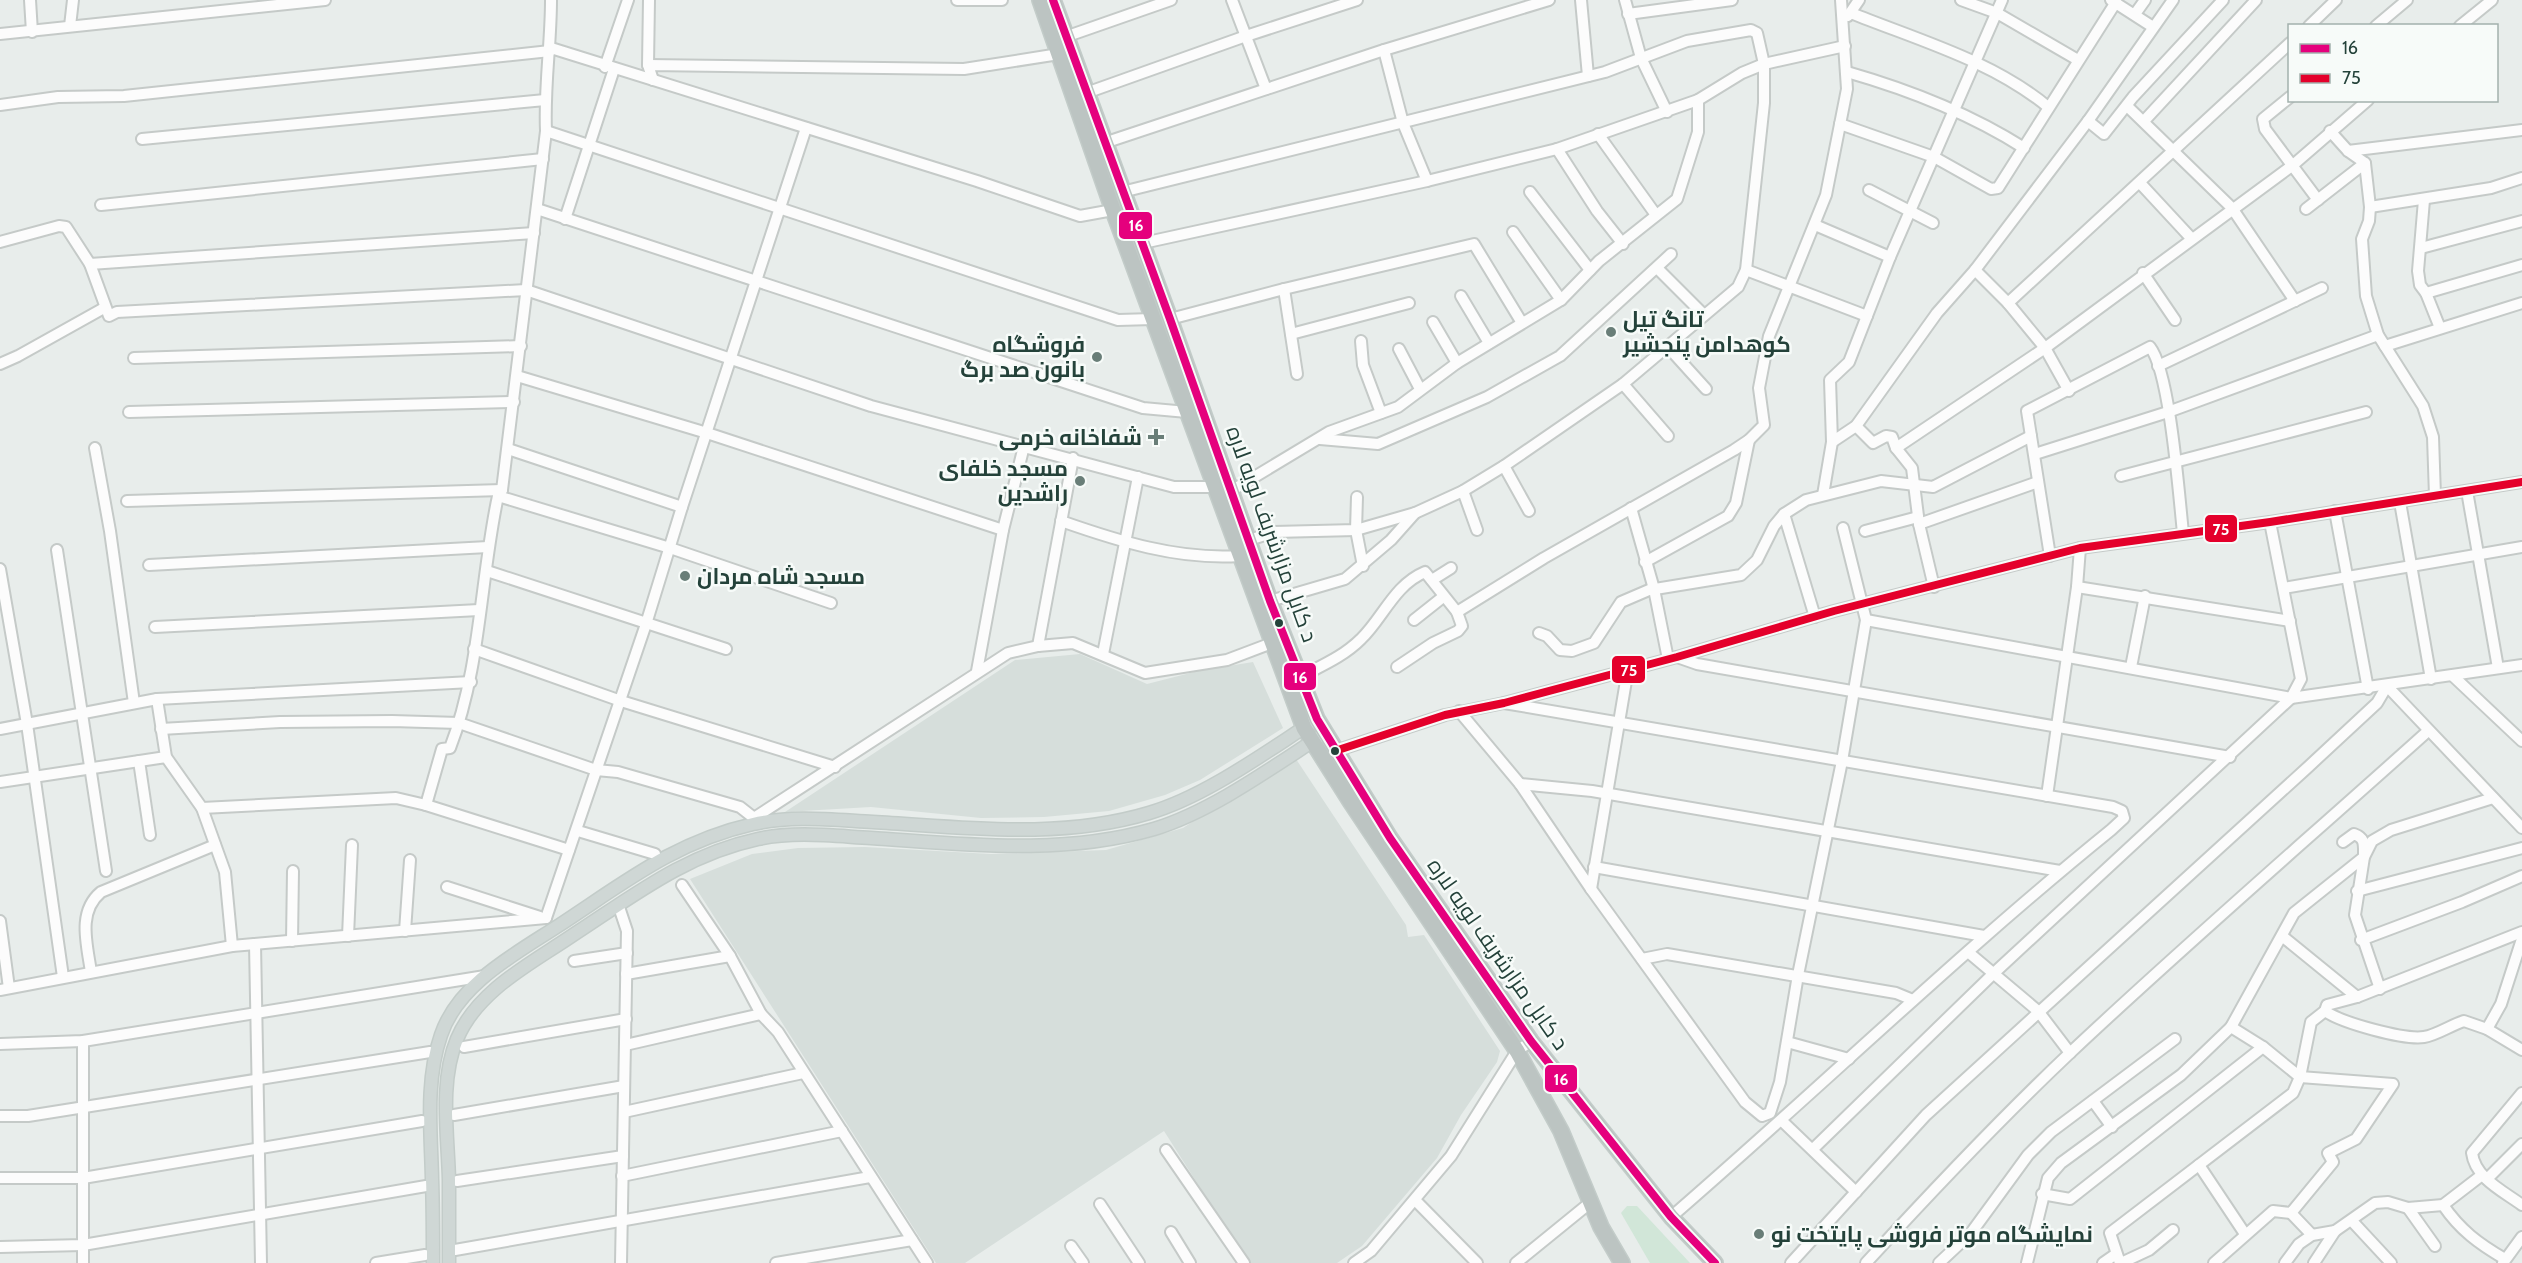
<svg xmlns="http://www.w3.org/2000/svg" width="2522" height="1263" font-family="Cabin,Cairo,sans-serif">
  <rect width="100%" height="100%" fill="#e8edeb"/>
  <g fill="#d6dedb">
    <path d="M 1080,654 L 1147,684 L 1198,671 L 1253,662 L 1283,728 L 1200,780 L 1165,795 L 1109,811 L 1044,817 L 981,818 L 871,807 L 785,812 L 1015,660 Z"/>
    <path d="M 1294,756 L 1406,925 L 1408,937 L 1424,935 L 1500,1051 L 1497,1062 L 1461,1115 L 1437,1158 L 1362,1246 L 1337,1263 L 1248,1263 L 1164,1131 L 965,1263 L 936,1263 L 690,879 L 752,854 L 798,848 L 865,847 L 991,854 L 1106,850 L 1183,828 Z"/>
  </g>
  <path fill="#d1e6d8" d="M 1627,1206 L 1637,1206 L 1690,1263 L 1650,1263 L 1621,1213 Z"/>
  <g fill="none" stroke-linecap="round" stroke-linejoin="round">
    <g stroke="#c5cac8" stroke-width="14">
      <g id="minor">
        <path d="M 30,0 L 32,32"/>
        <path d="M 957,0 L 1002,0"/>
        <path d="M 1232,0 L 1266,89"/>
        <path d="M 1581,0 L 1588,76"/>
        <path d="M 1625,0 L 1641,58 L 1667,112"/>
        <path d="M 1961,0 L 1997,13 L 2078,60"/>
        <path d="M 2111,0 L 2153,27"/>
        <path d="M 1851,13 C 1918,40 1993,61 2048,107"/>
        <path d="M 1628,14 L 1732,0"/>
        <path d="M 2135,14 L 2145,0"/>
        <path d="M 1848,16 L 1859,0"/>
        <path d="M 70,26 L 73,0"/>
        <path d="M 2309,26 L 2336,0"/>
        <path d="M 2376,26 L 2407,0"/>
        <path d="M 2460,26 L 2492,0"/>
        <path d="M 0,34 L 325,0"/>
        <path d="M 1065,37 L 1171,0"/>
        <path d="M 551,48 L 977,181 L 1080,216 L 1113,210"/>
        <path d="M 1384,50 L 1403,123 L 1427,181"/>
        <path d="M 648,65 L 649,0"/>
        <path d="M 605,67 L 628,0"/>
        <path d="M 1847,72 C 1910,90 1969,113 2024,148"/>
        <path d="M 653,80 L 648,65 L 964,69 L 1059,54"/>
        <path d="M 1086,93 L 1246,36 L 1357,0"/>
        <path d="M 2290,97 L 2263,119 L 2265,129 L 2318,200"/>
        <path d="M 0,105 L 58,97 L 124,96 L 550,51"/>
        <path d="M 2127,106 L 2232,208 L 2295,301"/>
        <path d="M 2088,121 L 2104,134 L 2133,97 L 2223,0"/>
        <path d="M 2144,121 L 2256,0"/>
        <path d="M 1840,124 L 1934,157 L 1991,189 L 1998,188 L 2116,2"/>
        <path d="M 546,131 L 1118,320 L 1153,319"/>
        <path d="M 2330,131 L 2348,151 L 2365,163 L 2370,207 L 2369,221 L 2362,239 L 2366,296 L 2378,335 L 2423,406 L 2433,437 L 2435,496"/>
        <path d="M 1598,134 L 1656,215"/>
        <path d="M 142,139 L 545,100"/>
        <path d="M 1104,143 L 1384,50 L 1549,0"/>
        <path d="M 1557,149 L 1597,211 L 1623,244"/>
        <path d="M 2348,151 L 2522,130"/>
        <path d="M 2140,183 L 2191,238"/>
        <path d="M 1869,190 L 1933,223"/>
        <path d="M 1122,192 L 1605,72 L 1687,41 L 1751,30 L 1757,33 L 1764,64 L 1764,103 L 1746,270 L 1738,287 L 1623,384 L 1504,466 L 1463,491 L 1415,513 L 1391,540 L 1345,579 L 1270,601"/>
        <path d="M 1530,192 L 1590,270"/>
        <path d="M 2424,200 L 2418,271 L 2420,285 L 2426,293 L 2440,328"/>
        <path d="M 101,205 L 543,159"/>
        <path d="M 2370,207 L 2491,188 L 2522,178"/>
        <path d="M 537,209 L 1143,408 L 1187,412"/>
        <path d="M 2306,209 L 2365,163"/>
        <path d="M 565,219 L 614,69"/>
        <path d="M 1815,225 L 1890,257"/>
        <path d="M 1513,232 L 1561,300"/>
        <path d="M 0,242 L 59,226 L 66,227 L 90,264 L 109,316 L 117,312 L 526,290 L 871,406 L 1174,487 L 1214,487"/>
        <path d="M 1143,243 L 1427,181 L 1557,149 L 1698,100 L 1742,73 L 1764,64 L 1845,46"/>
        <path d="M 2421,248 L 2522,221"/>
        <path d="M 90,264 L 534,233"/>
        <path d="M 1657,268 L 1704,315"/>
        <path d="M 1746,270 L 1867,316"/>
        <path d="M 1975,270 L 2008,303 L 2045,348 L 2069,391"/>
        <path d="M 2143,273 L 2175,320"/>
        <path d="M 1284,289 L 1297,374"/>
        <path d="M 2426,293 L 2522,265"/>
        <path d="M 1461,296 L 1489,343"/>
        <path d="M 2008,303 L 2290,43"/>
        <path d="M 1170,319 L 1284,289 L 1474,244 L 1522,323"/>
        <path d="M 1433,322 L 1457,363"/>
        <path d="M 1291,334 L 1409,303"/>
        <path d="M 1361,341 L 1363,365 L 1381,413"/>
        <path d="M 2385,346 L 2522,303"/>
        <path d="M 1668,347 L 1706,389"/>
        <path d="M 1399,349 L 1420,389"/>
        <path d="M 134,358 L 521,346"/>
        <path d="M 0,364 L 18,356 L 104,308"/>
        <path d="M 2158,366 L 2322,288"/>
        <path d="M 517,376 L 707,433 L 1003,530"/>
        <path d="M 1623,384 L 1668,436"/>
        <path d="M 129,412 L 514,402"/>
        <path d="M 1856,426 L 1873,443 L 1886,436 L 1892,437 L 1896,448 L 1912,468 L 1919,524 L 1934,587"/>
        <path d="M 1320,439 L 1378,444 L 1487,397 L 1560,356 L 1671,254"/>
        <path d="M 1832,442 L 1856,426 L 1937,313 L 1975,270 L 2088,121 L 2173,0"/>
        <path d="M 95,448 L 110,531 L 134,703"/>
        <path d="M 1896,448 L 2045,348 L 2293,165 L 2368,100"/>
        <path d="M 508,449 L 682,507"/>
        <path d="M 2035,454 L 2168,412 L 2378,335"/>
        <path d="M 1504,466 L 1529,511"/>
        <path d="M 2121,476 L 2366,412"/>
        <path d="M 1231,491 L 1329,432 L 1398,407 L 1457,363 L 1561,300 L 1599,261 L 1677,199 L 1698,132 L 1698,100"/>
        <path d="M 1463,491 L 1477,530"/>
        <path d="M 2467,491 L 2498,668"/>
        <path d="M 1823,495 L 1832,442 L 1830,380 L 1849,362 L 1890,257 L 2002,0"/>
        <path d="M 498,496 L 670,548 L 831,603"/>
        <path d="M 1357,497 L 1356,530 L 1363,566"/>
        <path d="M 127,501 L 502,490"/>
        <path d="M 2400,502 L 2431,679"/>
        <path d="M 1631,508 L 1654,589 L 1668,659"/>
        <path d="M 2335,511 L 2368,689"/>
        <path d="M 1784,514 L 1815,617"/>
        <path d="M 1061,521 C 1118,541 1178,560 1239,556"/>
        <path d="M 1919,524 L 2038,482"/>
        <path d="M 1865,531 L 1918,517"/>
        <path d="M 1249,540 L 1274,532 L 1356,530 L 1415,513"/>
        <path d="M 57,550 L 106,871"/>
        <path d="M 2050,556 L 2027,411 L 2150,347 C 2170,372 2179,496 2183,533"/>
        <path d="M 1645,562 L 1728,516 L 1736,503 L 1749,440"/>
        <path d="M 149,565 L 488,547"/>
        <path d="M 0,569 L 27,724 L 63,977"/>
        <path d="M 487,571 L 726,649"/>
        <path d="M 1432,580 L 1451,568"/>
        <path d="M 2077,587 L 2290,621"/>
        <path d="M 2284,588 L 2522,547"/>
        <path d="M 1457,612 L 1544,558 L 1734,450 L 1749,440 L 1764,425 L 1759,388 L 1769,336 L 1826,195 L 1847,89 L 1841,0"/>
        <path d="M 1414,620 L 1443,597"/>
        <path d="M 1866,620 L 2291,698 L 2522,665"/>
        <path d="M 155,627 L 479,610"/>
        <path d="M 1539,633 L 1547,636 L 1560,650 L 1572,651 L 1594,643 L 1621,602 L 1649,590 L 1741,575 L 1757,560 L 1774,526 L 1784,514 L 1806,500 L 1881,481 L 1933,487 L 2031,436"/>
        <path d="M 1038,646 L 1073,458"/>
        <path d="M 474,649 L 621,701 L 835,767"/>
        <path d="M 1103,654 L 1138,477"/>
        <path d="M 1677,657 L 1697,664 L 2230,757"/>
        <path d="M 2131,667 L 2145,596"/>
        <path d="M 977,671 L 1003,530 L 1024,446"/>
        <path d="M 1302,676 C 1323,665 1344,656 1361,639 C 1383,618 1394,585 1425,572 L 1457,612 L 1462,626 L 1458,631 L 1433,643 L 1397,667"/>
        <path d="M 2453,676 L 2522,741"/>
        <path d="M 2387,686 L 2522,828"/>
        <path d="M 157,699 L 166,757 L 202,808 L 225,872 L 232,946"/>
        <path d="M 1504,703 L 2113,807 L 2122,811 L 2124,818 L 2111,830 C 1959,953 1819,1089 1671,1217"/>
        <path d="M 1459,711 L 1520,784 L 1591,889 L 1745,1102 L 1762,1116 L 1770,1113 L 1780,1082 L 1798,975 L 1842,761 L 1866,620 L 1843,528"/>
        <path d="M 0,729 L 157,699 L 471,682"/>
        <path d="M 161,729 L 280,722 L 392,721 L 459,723 L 596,770 L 618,772 L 740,807 L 754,818"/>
        <path d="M 1335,751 L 1445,715 L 1504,703 L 1677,657 L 1834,611 L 2080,548 L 2270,522 L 2522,482"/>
        <path d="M 139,761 L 150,835"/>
        <path d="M 0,782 L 166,757"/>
        <path d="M 1520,784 L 1592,791 L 2060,871"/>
        <path d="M 2047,796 L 2077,587 L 2080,548"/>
        <path d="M 426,805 L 442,749 L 450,748 C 481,668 480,579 498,496 L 502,490 L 546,131 C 544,87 551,44 551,0"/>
        <path d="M 202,808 L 396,798 L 426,805 L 569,850"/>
        <path d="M 755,823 L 754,818 L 1008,653 L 1038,646 L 1073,643 L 1145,673 L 1227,660 L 1272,643"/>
        <path d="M 578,831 L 655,854"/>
        <path d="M 2343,842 L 2354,834 C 2365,838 2364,844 2364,854"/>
        <path d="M 1594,867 L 1984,936"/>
        <path d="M 682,885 L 730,956 L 761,1014 L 778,1032 L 927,1263"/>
        <path d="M 447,887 L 540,917"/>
        <path d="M 1591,889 L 1628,669"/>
        <path d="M 2357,891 L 2522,848"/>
        <path d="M 619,907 L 627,931 L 621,1263"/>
        <path d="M 546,918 L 646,624 L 682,507 L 806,128"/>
        <path d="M 0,921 L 9,988"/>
        <path d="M 405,931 L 410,860"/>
        <path d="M 348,936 L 352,845"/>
        <path d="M 2282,936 L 2357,997"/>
        <path d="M 2361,940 L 2462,902 L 2522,876"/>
        <path d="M 292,941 L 293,871"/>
        <path d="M 255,944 L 261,1263"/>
        <path d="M 1968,952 L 2038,1011 L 2070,1053"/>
        <path d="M 1642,959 L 1667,954 L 1896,993 L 1913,1000"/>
        <path d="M 574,961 L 627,953"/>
        <path d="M 91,972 C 87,944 77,912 101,892 L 215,845"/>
        <path d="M 626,974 L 730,956"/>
        <path d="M 2380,989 L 2355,915 L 2364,857 L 2372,841 L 2391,830 L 2493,798"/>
        <path d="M 0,990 L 232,946 L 546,918"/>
        <path d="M 2325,1011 C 2342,1023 2404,1040 2424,1037 C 2437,1035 2451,1025 2464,1021 L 2487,1029 L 2522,1050"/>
        <path d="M 2487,1029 L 2501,1004 L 2522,939"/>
        <path d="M 83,1041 L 83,1263"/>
        <path d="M 1787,1042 L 1849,1059"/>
        <path d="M 0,1044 L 83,1041 L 485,976"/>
        <path d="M 625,1045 L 761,1014"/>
        <path d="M 464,1047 L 626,1019"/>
        <path d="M 2522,1093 L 2472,1153 C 2475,1178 2503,1191 2522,1205"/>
        <path d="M 2093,1101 L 2112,1127"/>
        <path d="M 624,1112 L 803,1073"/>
        <path d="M 454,1115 L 624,1086"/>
        <path d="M 0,1116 L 28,1116 L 430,1052"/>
        <path d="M 1782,1121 L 1856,1192"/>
        <path d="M 1813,1149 L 1993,974 L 2291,698 L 2301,679 L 2270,522"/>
        <path d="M 1166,1150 L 1244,1263"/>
        <path d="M 2199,1165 L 2245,1234"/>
        <path d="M 622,1176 L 842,1131"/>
        <path d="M 0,1178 L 83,1178 L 422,1121"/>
        <path d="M 2487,1179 L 2522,1144"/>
        <path d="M 457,1181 L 623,1156"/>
        <path d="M 2042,1194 L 2070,1199 L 2263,1047"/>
        <path d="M 1415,1200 L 1477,1263"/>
        <path d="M 1100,1204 L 1139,1263"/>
        <path d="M 2443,1205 C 2460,1230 2479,1244 2505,1259"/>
        <path d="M 2408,1208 L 2435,1246"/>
        <path d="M 2291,1213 L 2312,1235"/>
        <path d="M 2352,1221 L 2391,1263"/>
        <path d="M 1171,1232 L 1190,1263"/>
        <path d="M 1071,1246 L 1083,1263"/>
        <path d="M 0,1247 L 83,1245 L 426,1186"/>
        <path d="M 455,1250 L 870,1177"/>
        <path d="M 376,1263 L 425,1255"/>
        <path d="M 776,1263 L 912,1240"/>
        <path d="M 1354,1263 L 1371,1251 L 1451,1156 L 1517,1051 L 1531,1041"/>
        <path d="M 1516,1263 L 1591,1202"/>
        <path d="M 1791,1263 L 1926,1115 L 2307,768 L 2377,703 L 2387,686"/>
        <path d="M 1866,1263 C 1932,1191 2000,1119 2071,1052 C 2188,942 2309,838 2428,731"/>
        <path d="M 1939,1263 L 1971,1233 L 2028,1155 L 2051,1132 L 2175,1039"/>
        <path d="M 2027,1263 L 2048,1178 L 2061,1163 L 2181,1075 L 2231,1027 L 2294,913 L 2364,857"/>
        <path d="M 2103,1263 L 2116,1254"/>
        <path d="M 2120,1263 L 2110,1233 L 2293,1093 L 2300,1077 L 2311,1022 L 2325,1011 L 2327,1005 L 2357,997 L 2522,932"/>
        <path d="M 2121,1263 L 2149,1250 L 2173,1230"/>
        <path d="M 2214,1263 L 2273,1211 L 2291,1213 L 2333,1162 L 2328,1153 L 2356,1139 L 2393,1084 L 2300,1077 L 2263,1047 L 2231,1027"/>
        <path d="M 2285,1263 L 2299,1244 L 2312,1235 L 2335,1231 L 2375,1203 L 2388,1202 L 2408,1208 L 2443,1205 L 2482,1175"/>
        <path d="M 2314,1263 L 2335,1231"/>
        <path d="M 2503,1263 L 2522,1237"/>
      </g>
    </g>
    <g stroke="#c3ccc9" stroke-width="15">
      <g id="major">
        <path d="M 433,1263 C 433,1235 433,1207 432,1179 C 431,1131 425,1081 441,1035 C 458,984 515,954 558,926 C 624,883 674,842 753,824 C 792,815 834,820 873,822 C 965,827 1059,840 1149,813 C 1204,797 1263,754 1311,723"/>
        <path d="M 449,1263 C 449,1235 449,1208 449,1180 C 448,1135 439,1082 457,1039 C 477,991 530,964 570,937 C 632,897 684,855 758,839 C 795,831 834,836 871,838 C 964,844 1061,856 1154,829 C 1210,812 1270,769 1319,737"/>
      </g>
    </g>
    <g stroke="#c3ccc9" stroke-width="18">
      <g id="highway">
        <path d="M 1040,0 L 1113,210 L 1304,728 L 1350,801 L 1517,1051 L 1561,1131 L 1601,1227 L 1622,1263"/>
        <path d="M 1053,0 L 1170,319 L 1270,601 L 1317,719 L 1390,838 L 1531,1041 L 1671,1217 L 1715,1263"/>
      </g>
    </g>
    <use href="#minor" stroke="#fcfcfc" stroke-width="10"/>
    <use href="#major" stroke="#cfd7d5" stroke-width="12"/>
    <use href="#highway" stroke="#bcc4c2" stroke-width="15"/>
    <g stroke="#f7fbf9" stroke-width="12">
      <path id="bus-1" d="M 1053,0 L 1170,319 L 1270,601 L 1317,719 L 1390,838 L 1531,1041 L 1671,1217 L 1715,1263"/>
    </g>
    <g stroke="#f7fbf9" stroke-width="12">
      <path id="bus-2" d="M 1335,751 L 1445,715 L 1504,703 L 1677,657 L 1834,611 L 2080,548 L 2270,522 L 2522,482"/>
    </g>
    <use href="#bus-1" stroke="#e5007d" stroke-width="8"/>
    <use href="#bus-2" stroke="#e4002b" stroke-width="8"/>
  </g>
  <g fill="#697e78" stroke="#f7fbf9" stroke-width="2">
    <circle cx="1611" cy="332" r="6"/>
    <circle cx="1097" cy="357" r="6"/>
    <path d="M1153 428h6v6h6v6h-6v6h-6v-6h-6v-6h6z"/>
    <circle cx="1080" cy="481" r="6"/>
    <circle cx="685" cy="576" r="6"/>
    <circle cx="1759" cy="1234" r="6"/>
  </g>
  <g fill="#24423a" stroke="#f7fbf9" stroke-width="2">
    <circle cx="1279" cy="623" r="5"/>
    <circle cx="1335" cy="751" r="5"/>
  </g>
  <g text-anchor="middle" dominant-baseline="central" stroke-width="5" stroke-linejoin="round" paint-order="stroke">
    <g font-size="22" font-weight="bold" fill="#24423a" stroke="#f7fbf9" text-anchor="start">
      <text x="1623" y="319">تانگ تیل<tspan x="1623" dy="25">کوهدامن پنجشیر</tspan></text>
      <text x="1085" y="344" text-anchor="end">فروشگاه<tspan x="1085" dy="25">بانون صد برگ</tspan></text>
      <text x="1142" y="437" text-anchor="end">شفاخانه خرمی</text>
      <text x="1068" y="468" text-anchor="end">مسجد خلفای<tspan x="1068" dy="25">راشدین</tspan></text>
      <text x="697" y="576">مسجد شاه مردان</text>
      <text x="1771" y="1234">نمایشگاه موتر فروشی پایتخت نو</text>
    </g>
    <g font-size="22" fill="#24423a" stroke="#f7fbf9">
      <text transform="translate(1272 534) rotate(70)">د کابل مزارشریف لویه لاره</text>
      <text transform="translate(1498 954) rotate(55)">د کابل مزارشریف لویه لاره</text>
    </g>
  </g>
  <g stroke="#f7fbf9" stroke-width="2">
    <rect x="1118" y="211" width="35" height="29" rx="6" fill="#e5007d"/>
    <rect x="2204" y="514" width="34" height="29" rx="6" fill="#e4002b"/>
    <rect x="1611" y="655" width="35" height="29" rx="6" fill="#e4002b"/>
    <rect x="1283" y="662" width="34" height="29" rx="6" fill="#e5007d"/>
    <rect x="1544" y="1064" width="34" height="29" rx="6" fill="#e5007d"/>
  </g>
  <g font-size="16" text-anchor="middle" font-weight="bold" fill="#fff">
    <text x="1136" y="231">16</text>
    <text x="2221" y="535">75</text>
    <text x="1629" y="676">75</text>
    <text x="1300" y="683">16</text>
    <text x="1561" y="1085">16</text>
  </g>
  <rect x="2288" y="24" width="210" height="78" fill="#f7fbf9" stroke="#a3b1ad" stroke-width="1.5"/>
  <rect x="2300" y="44" width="30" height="9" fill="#e5007d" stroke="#a3b1ad" stroke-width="1.5"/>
  <text x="2342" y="54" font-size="18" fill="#24423a">16</text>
  <rect x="2300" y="74" width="30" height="9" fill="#e4002b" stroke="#a3b1ad" stroke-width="1.5"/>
  <text x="2342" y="84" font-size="18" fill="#24423a">75</text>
</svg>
